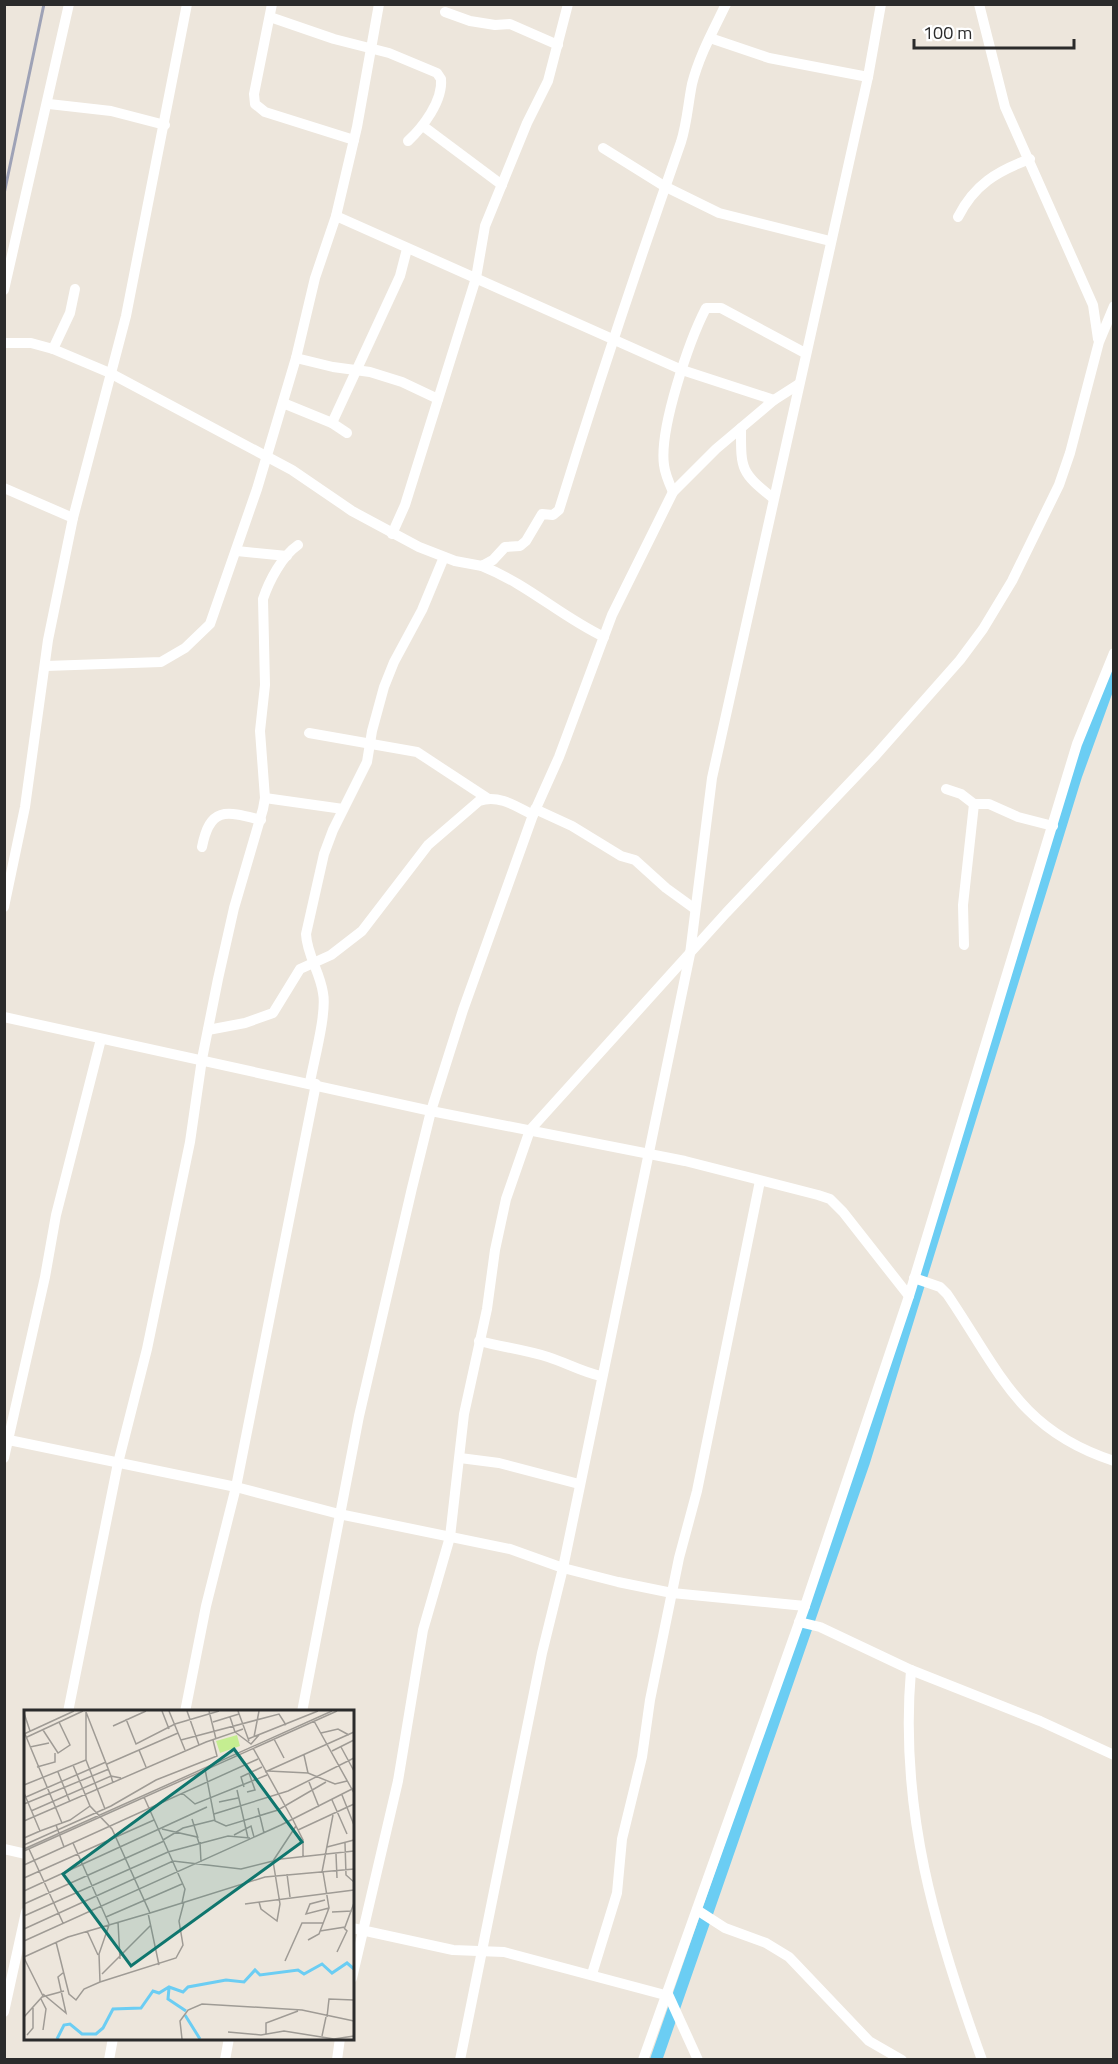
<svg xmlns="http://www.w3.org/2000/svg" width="1118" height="2064" font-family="'Titillium Web',sans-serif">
  <rect width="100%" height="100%" fill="#ede6dc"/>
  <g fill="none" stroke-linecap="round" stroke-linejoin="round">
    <path stroke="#6bcdf3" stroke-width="12" d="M 656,2060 L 864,1462 L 1076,776 L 1114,671"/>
    <g stroke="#fff" stroke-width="10">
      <path d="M 272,4 L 254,94 L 255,104 L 265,112 L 354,140"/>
      <path d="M 979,4 L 1005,107 L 1093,305 L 1098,339"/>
      <path d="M 445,12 L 470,21 L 495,25 L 510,24 L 558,45"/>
      <path d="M 270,17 L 334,39 L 389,53 L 437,73 L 441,79 C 443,101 423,127 408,141"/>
      <path d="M 710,38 L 769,58 L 868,77"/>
      <path d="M 49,104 L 111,111 L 165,125"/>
      <path d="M 423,126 L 502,185"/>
      <path d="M 603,148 L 664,186 L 719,213 L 830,241"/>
      <path d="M 336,216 L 682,370 L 774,400"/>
      <path d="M 958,217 C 974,185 997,171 1030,159"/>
      <path d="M 4,290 L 69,4"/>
      <path d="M 4,343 L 31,343 L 53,349 L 110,373 L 292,470 L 352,511 L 419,547 L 455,561 L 482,566 L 493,560 L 505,547 L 520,546 L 526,541 L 542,514 L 553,515 L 559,510 C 597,387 638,264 681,142 C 687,123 688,104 692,84 C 699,56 713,31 726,4"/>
      <path d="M 53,349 L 70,313 L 75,289"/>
      <path d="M 296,358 L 333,367 L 370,372 L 402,382 L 438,399"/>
      <path d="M 283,403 L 332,423 L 347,433"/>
      <path d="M 332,423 L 400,276 L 407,249"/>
      <path d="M 741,428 C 741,469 740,472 773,498"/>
      <path d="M 4,488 L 73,518"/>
      <path d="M 673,492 C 669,483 665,474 664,465 C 659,429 689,341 706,308 L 721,308 L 805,353"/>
      <path d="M 392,534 L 405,505 L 476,278 L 485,226 L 527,123 L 548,81 L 568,4"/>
      <path d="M 237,551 L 287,556"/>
      <path d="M 482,566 C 529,585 560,616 604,637"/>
      <path d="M 46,666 L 161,662 L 185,648 L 210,624 L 257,489 L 296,358 L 315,278 L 336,216 L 357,127 L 379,4"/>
      <path d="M 309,733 L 417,752 L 487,798"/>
      <path d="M 946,789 L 961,794 L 974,804 L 989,804 L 1018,817 L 1053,826"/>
      <path d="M 265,798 L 343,809"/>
      <path d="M 535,809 L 572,826 L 621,856 L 635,860 L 666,888 L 695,909"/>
      <path d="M 202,847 C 210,806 226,811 261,820"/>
      <path d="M 4,907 L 25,807 L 48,640 L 73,518 L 126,316 L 187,4"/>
      <path d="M 964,945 L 963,905 L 974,804"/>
      <path d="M 4,1017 L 431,1111 L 685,1161 L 818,1195 L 830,1199 L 843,1212 L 909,1296"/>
      <path d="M 208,1030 L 245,1023 L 273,1013 L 300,969 L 331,955 L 362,931 L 428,845 L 479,801 C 498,794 516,806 533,815"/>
      <path d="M 310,1082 C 314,1060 327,1013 323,993 C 320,972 307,955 306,934 L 324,854 L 333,830 L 367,762 L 372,731 L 384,687 L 394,662 L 422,610 L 444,557"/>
      <path d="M 914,1278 L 940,1287 L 947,1294 C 999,1370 1018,1430 1114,1461"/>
      <path d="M 479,1341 C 502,1347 526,1350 548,1357 C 567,1363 582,1372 601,1376"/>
      <path d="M 4,1439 L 236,1487 L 339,1514 L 510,1549 L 563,1568 L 618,1582 L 672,1593 L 805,1606 L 909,1296 L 1077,744 L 1114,653"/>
      <path d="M 4,1458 L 45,1277 L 56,1215 L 101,1039"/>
      <path d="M 460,1458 L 499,1463 L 579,1484"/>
      <path d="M 799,1622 L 820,1627 L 911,1670 L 1040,1721 L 1114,1755"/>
      <path d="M 911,1670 C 899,1810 935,1930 982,2060"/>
      <path d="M 68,1712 L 118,1463 L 147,1349 L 190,1142 L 202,1059 L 218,979 L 234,908 L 263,809 L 265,798 L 260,731 L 265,685 L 263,599 C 269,581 282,556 298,545"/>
      <path d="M 185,1712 L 206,1606 L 236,1487 L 316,1084"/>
      <path d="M 302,1712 L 359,1416 L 412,1188 L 431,1111 L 463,1010 L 533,815 L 559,757 L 612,615 L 673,492 L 716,449 L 774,400 L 799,384"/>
      <path d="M 4,1849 L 26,1854"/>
      <path d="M 697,1910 L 725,1928 L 766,1943 L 789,1957 L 869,2041 L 902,2060"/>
      <path d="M 352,1928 L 453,1950 L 504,1952 L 665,1995"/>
      <path d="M 592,1974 L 617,1893 L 622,1839 L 642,1757 L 650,1700 L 679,1558 L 697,1491 L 760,1181"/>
      <path d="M 352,1978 L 398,1781 L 423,1630 L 450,1537 L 464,1414 L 487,1309 L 495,1250 L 506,1199 L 530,1130 L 726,913 L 876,755 L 960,660 L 983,629 L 1012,581 L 1059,485 L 1070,453 L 1099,342 L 1114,306"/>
      <path d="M 667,1992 L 698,2060"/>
      <path d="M 4,2012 L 26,1912"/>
      <path d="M 109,2060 L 113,2038"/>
      <path d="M 225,2060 L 229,2038"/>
      <path d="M 337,2060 L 340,2038"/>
      <path d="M 460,2060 L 542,1653 L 563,1568 L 690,954 L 712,778 L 868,77 L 881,4"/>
      <path d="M 643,2060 L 805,1606"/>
    </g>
    <path stroke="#9ea2b6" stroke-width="3" d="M 4,194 L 44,4"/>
  </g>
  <g transform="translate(24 1710)">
    <rect width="330" height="330" fill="#ede6dc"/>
    <path d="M 213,25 L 216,36 L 196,43 L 192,31 Z" fill="#c5ee91"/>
    <path fill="none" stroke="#6bcdf3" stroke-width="3" d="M 145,278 L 144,289 L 162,301M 161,305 L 176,329M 33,329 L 40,315 L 46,314 L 58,324 L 72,324 L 79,318 L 89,299 L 117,298 L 129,281 L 135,283 L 145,277 L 159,282 L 164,277 L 202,270 L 220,272 L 231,260 L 236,265 L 274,260 L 280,264 L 298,254 L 308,263 L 323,253 L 330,259"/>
    <path fill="none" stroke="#9f9b95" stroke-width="1.5" d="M 138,1 L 145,19M 145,1 L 161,40M 163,1 L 175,35M 185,1 L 192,29M 214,1 L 225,31M 62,2 L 87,66 L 97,68M 0,3 L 6,21M 206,7 L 211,22 L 219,19M 102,9 L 112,34 L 151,14 L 195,1M 290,11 L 330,83M 189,12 L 215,4M 89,16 L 122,1M 19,20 L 34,43 L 46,35 L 35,12M 297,23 L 314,19 L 325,25M 0,24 L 50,1M 1,24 L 38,113M 3,27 L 59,1M 230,27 L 235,1M 224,29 L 294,1M 250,29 L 260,48M 157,30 L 255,4 L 262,15M 6,37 L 25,33M 317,37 L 330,61M 229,38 L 269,110M 115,40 L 122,57M 308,41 L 330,30M 280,45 L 284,63M 62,50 L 81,99M 83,54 L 154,23M 49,55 L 66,96 L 88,119 L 126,203 L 241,167 L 330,159M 13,57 L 31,52 L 31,43M 181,59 L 191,111 L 202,116 L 254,100 L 302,72M 244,61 L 284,63 L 311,74 L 323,71M 34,62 L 46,92M 241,62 L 330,22M 285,72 L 295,97M 0,75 L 62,50 L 62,2M 220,77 L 217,67 L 238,57M 213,80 L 224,128M 223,82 L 231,80 L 225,63M 0,83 L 16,121 L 0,128M 158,83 L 171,94 L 243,65M 318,85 L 330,115M 2,87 L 82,52M 120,87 L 161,179 L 158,193M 308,90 L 323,124M 195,92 L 214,88M 0,94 L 85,59M 234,98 L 240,123M 7,101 L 87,66 L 89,73M 190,104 L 264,81 L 330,48M 168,109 L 174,128M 269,110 L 279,130 L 279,146M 0,111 L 182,32 L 211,22 L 227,34 L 235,25M 32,115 L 40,137M 138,119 L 173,127 L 175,133M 274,120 L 330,94M 16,121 L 46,110 L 66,96M 210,125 L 227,116 L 230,127M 139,130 L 159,118 L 191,110M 176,132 L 177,152M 49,133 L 85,214M 321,133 L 322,165 L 330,172M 0,135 L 87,96 L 132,70 L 193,46 L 189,30M 303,137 L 330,130M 0,139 L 308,1M 5,139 L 39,213M 0,141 L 313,1M 312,144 L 313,168M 249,151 L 272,116M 0,155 L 234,49M 298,162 L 309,105M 263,164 L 266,187M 0,168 L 130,110M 0,181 L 183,97M 301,190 L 286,194 L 282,204 L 305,198M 235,192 L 237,199 L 253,211 L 256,194 L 249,151M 0,194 L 140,131M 221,194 L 330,180M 308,202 L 328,201M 124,203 L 135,255M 0,206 L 144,142 L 204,126 L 226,128M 82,207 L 158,174M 94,212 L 96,249M 0,219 L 149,151 L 217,159 L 257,149 L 330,141M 63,221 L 74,245M 296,221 L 321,217 L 330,193M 284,230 L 295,224 L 305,198 L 299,162M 0,231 L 257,115 L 330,78M 32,232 L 45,284 L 52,290 L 60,279 L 76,272 L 152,248 L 159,235 L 155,211 L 160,192M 313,242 L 323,221 L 320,218M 0,247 L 44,227 L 126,203M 0,248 L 19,286M 261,251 L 278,213 L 299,213M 78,264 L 127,215M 76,272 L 75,244 L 85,215M 19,284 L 42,303 L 34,267 L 40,262M 17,289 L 22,299 L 19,320M 0,307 L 18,287 L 40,281M 303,307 L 305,289 L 330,290M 204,322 L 237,325 L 260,321 L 310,329 L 330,326M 242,324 L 242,313 L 274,301M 3,325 L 9,318 L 9,298M 298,326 L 302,307M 158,329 L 156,311 L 164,300 L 178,294 L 278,300 L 330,311"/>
    <path fill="#0f766e" fill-opacity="0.15" stroke="#0f766e" stroke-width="3" d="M 210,39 L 278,132 L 107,256 L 39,164 Z"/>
    <rect width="330" height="330" fill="none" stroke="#2b2b2b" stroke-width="3"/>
  </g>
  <rect width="1118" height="2064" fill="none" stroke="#2b2b2b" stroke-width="12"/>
  <path d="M914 39v9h160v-9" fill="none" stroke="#2b2b2b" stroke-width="3"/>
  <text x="923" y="39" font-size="18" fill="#2b2b2b" stroke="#ffffff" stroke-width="4.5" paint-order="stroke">100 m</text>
</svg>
